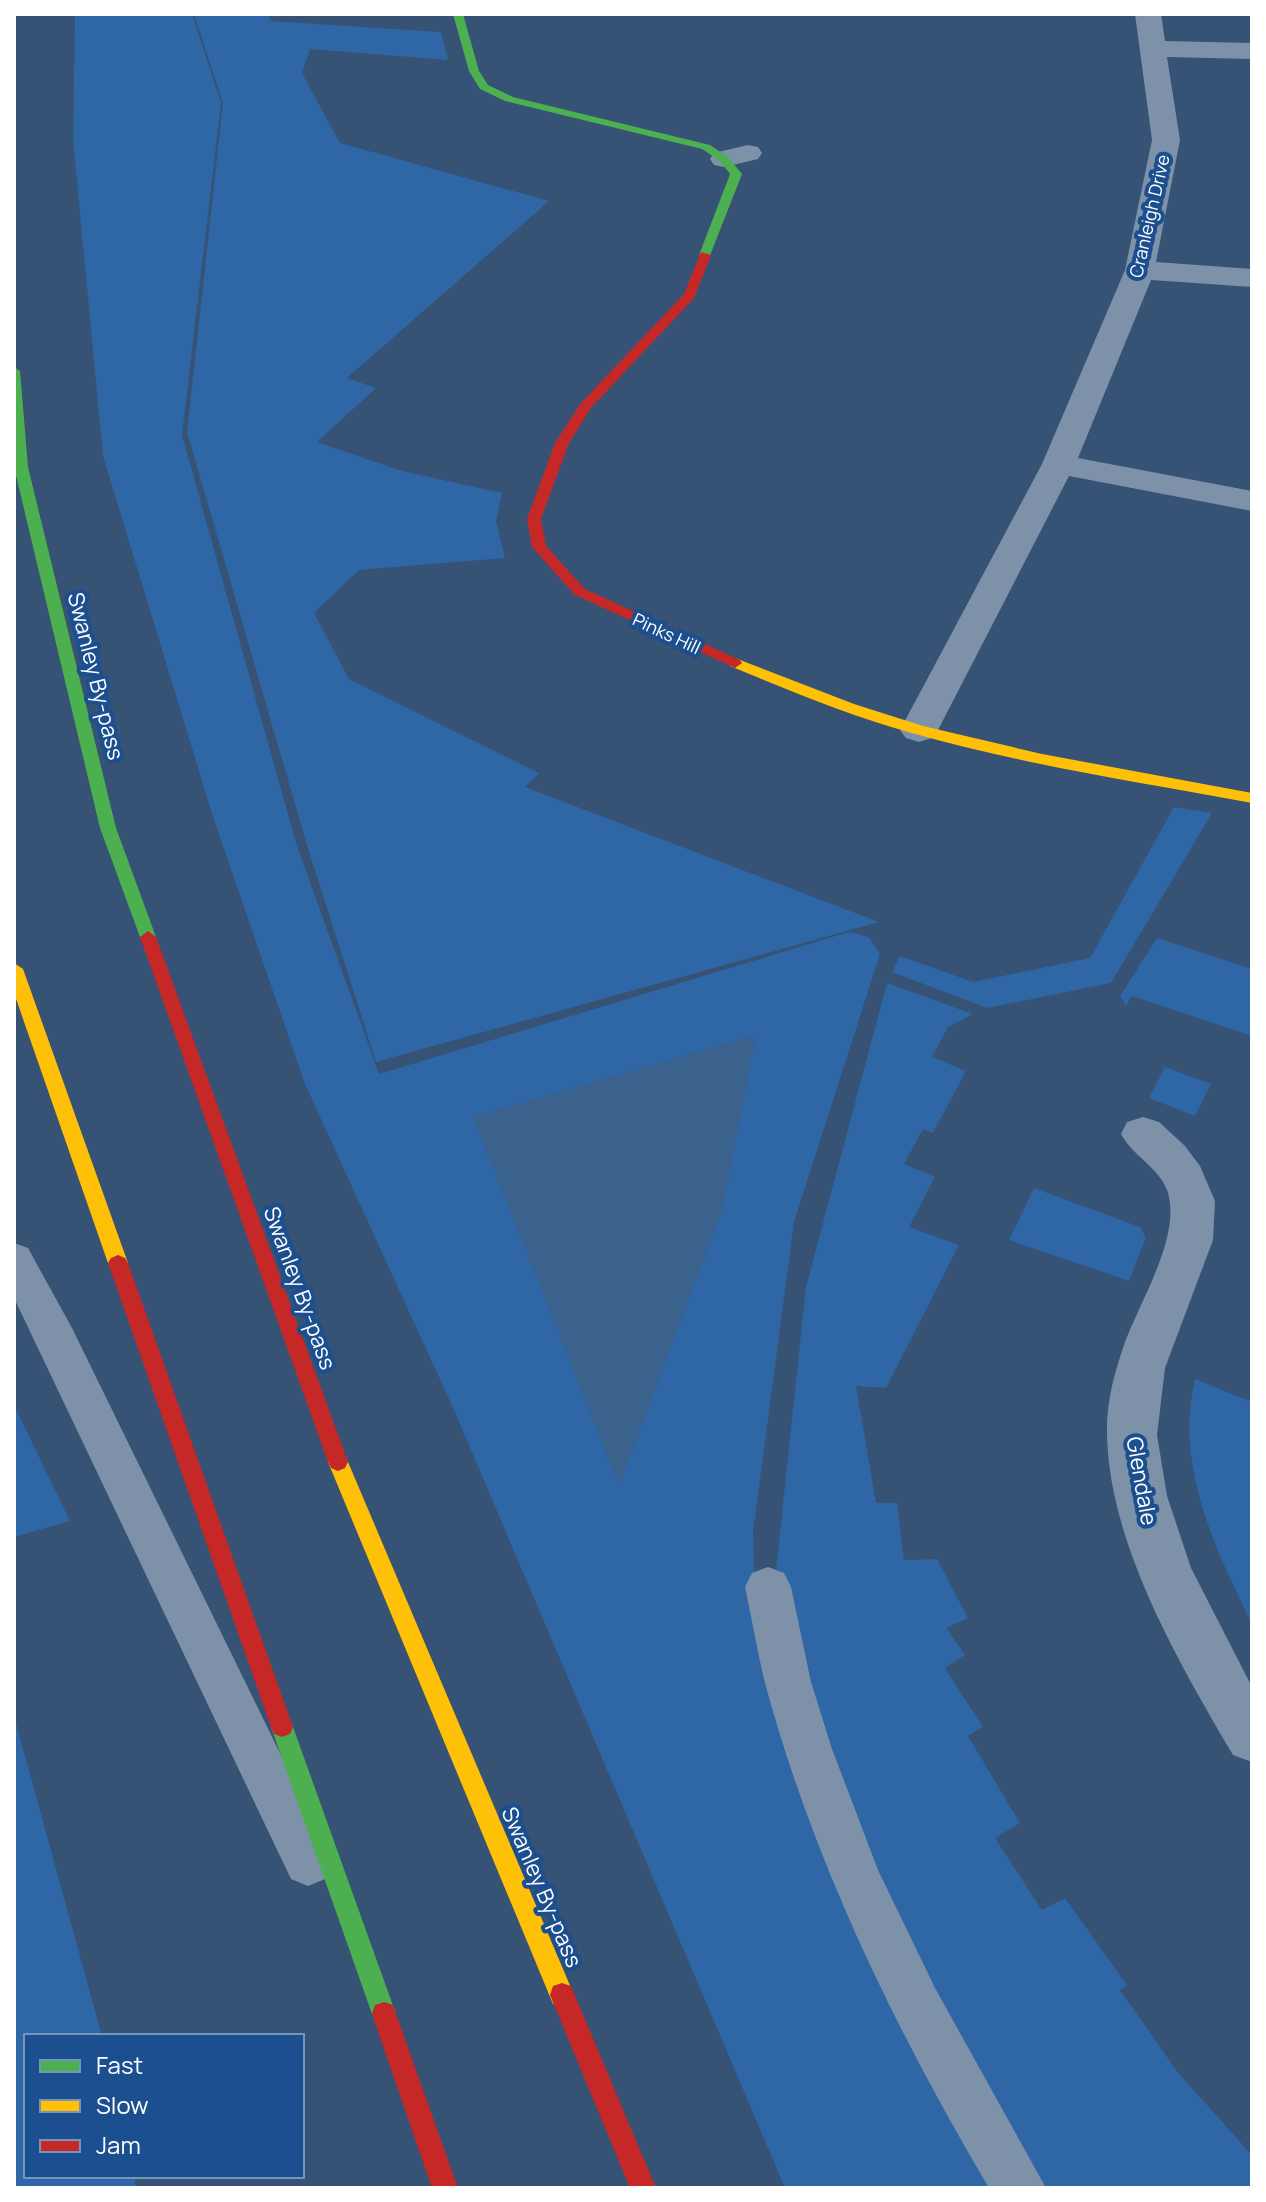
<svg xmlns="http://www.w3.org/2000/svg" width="1266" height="2202" font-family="Manrope,sans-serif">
  <rect width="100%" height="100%" fill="#365274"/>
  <g fill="#2f66a5">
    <path d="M 75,14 L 192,14 L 221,103 L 182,435 L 296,843 L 379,1074 L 849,932 L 869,937 L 880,954 L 794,1222 L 753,1533 L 755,1587 L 1014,2188 L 785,2188 L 454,1410 L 305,1084 L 213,817 L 103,456 L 73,139 Z"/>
    <path d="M 194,14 L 269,14 L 270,21 L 441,32 L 448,60 L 310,49 L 302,73 L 340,143 L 549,201 L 347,378 L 376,388 L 317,442 L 402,471 L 502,493 L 496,521 L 505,558 L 359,570 L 314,613 L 349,679 L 539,773 L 525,787 L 879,922 L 376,1062 L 306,842 L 187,432 L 223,103 Z"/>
    <path d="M 1174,807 L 1212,813 L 1111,983 L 987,1008 L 892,972 L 900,956 L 973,982 L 1090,958 Z"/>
    <path d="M 1157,938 L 1252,969 L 1252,1036 L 1132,996 L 1126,1006 L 1120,996 Z"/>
    <path d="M 887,983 L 973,1014 L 948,1027 L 932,1057 L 966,1071 L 933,1133 L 923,1129 L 904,1164 L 935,1177 L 909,1227 L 959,1245 L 886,1388 L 856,1386 L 876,1503 L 897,1503 L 904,1560 L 937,1559 L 968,1618 L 946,1628 L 965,1655 L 945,1668 L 983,1727 L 968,1736 L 1020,1823 L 995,1838 L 1042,1910 L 1065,1898 L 1127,1985 L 1120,1990 L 1179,2074 L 1252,2155 L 1252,2188 L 1031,2188 L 915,1980 L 774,1589 L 806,1287 Z"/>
    <path d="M 1165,1067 L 1211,1084 L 1195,1116 L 1149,1098 Z"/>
    <path d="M 1034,1188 L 1140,1227 L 1146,1237 L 1129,1281 L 1009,1240 Z"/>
    <path d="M 1195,1379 L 1252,1402 L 1252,1624 C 1215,1549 1174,1464 1195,1379 Z"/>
    <path d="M 14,1405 L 70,1521 L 14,1537 Z"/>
    <path d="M 14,1716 L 102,2036 L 26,2036 L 26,2176 L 134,2176 L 136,2188 L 14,2188 Z"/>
  </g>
  <path fill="#3b618d" d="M 756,1035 L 722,1210 L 619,1486 L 473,1117 Z"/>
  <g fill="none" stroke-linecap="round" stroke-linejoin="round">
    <g fill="#7d92a8" fill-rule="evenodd">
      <path d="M 14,1243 L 28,1248 L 72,1328 L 325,1845 L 333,1862 L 325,1879 L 308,1886 L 291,1879 L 14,1298 Z"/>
      <path d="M 768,1567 L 784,1573 L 791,1587 L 811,1682 L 832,1749 L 878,1870 L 935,1988 L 1046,2188 L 989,2188 C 895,2029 813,1861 765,1683 C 757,1651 752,1619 745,1587 L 752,1573 Z"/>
    </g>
    <g fill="#7d92a8" fill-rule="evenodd">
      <path d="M 1135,14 L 1161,14 L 1165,41 L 1252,43 L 1252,59 L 1167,57 L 1180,140 L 1156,262 L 1252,269 L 1252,287 L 1151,280 L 1078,458 L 1252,491 L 1252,511 L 1069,476 L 938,730 L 932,738 L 919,742 L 906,738 L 900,730 L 1042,464 L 1125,270 L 1152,140 Z"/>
      <path d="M 748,145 L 758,147 L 762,153 L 758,159 L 724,167 L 714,165 L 710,159 L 714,153 Z"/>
      <path d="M 1143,1117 L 1159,1122 L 1185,1146 L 1200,1166 L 1215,1201 L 1213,1240 L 1165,1368 L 1157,1435 L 1167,1496 L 1191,1568 L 1252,1687 L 1252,1762 L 1233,1755 C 1179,1663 1109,1544 1107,1434 C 1106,1404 1114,1374 1124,1345 C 1139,1302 1183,1235 1167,1190 C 1158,1167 1132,1155 1121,1134 L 1127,1122 Z"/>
    </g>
    <g fill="#4caf50" fill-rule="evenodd">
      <path d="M 453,14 L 463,14 L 479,71 L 488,85 L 513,97 L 710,145 L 728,157 L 742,174 L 709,258 L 699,255 L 730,174 L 720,161 L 702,149 L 505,101 L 480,89 L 469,71 Z"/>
      <path d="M 14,367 L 20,371 L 28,467 L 116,828 L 156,937 L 148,943 L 140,937 L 100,828 L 14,467 Z"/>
      <path d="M 282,1717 L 290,1720 L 293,1727 L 396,2014 L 393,2023 L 384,2026 L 375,2023 L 372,2014 L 271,1727 L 274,1720 Z"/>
    </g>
    <g fill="#ffc107" fill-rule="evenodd">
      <path d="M 735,658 L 854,704 L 923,726 L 1042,754 L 1252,793 L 1252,803 C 1139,782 1024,765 912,733 C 850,716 790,691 730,666 L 728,663 Z"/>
      <path d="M 14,963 L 23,969 L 128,1263 L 125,1268 L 111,1268 L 108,1263 L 14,993 Z"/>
      <path d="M 338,1453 L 345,1456 L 348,1462 L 574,1995 L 571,2004 L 562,2007 L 553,2004 L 328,1462 L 331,1456 Z"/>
    </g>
    <g fill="#c62828" fill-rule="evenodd">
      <path d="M 701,252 L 711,255 L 694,298 L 591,408 L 569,443 L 541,519 L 546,546 L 585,589 L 740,660 L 742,663 L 735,668 L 575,595 L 532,547 L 527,519 L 555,443 L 581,403 L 684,294 Z"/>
      <path d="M 148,931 L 156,937 L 348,1462 L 345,1468 L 338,1471 L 331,1468 L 328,1462 L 140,937 Z"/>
      <path d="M 118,1255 L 125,1258 L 128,1263 L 293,1727 L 290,1734 L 282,1737 L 274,1734 L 271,1727 L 108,1263 L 111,1258 Z"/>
      <path d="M 562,1983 L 571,1986 L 656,2188 L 630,2188 L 550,1995 L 553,1986 Z"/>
      <path d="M 384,2002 L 393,2005 L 396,2014 L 458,2188 L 432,2188 L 372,2014 L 375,2005 Z"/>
    </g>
  </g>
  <g text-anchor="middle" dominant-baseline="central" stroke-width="8" stroke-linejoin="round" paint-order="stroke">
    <g font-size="18" fill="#fff" stroke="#1b4f8f">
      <text transform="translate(1149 216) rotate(-77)">Cranleigh Drive</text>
      <text transform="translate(667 633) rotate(25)">Pinks Hill</text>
    </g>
    <g font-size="22" fill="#fff" stroke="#1b4f8f">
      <text transform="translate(96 676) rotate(76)">Swanley By-pass</text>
      <text transform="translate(300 1288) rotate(70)">Swanley By-pass</text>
      <text transform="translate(1142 1481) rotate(80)">Glendale</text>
      <text transform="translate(542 1887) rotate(67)">Swanley By-pass</text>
    </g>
  </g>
  <rect width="1266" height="2202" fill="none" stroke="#ffffff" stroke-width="32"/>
  <rect x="24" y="2034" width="280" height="144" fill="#1b4f8f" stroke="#7695bc" stroke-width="2"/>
  <rect x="40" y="2060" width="40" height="12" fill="#4caf50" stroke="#7695bc" stroke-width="2"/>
  <text x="96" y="2074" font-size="24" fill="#ffffff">Fast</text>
  <rect x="40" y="2100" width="40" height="12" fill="#ffc107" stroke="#7695bc" stroke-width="2"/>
  <text x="96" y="2114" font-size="24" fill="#ffffff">Slow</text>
  <rect x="40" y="2140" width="40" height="12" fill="#c62828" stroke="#7695bc" stroke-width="2"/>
  <text x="96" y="2154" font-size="24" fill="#ffffff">Jam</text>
</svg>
